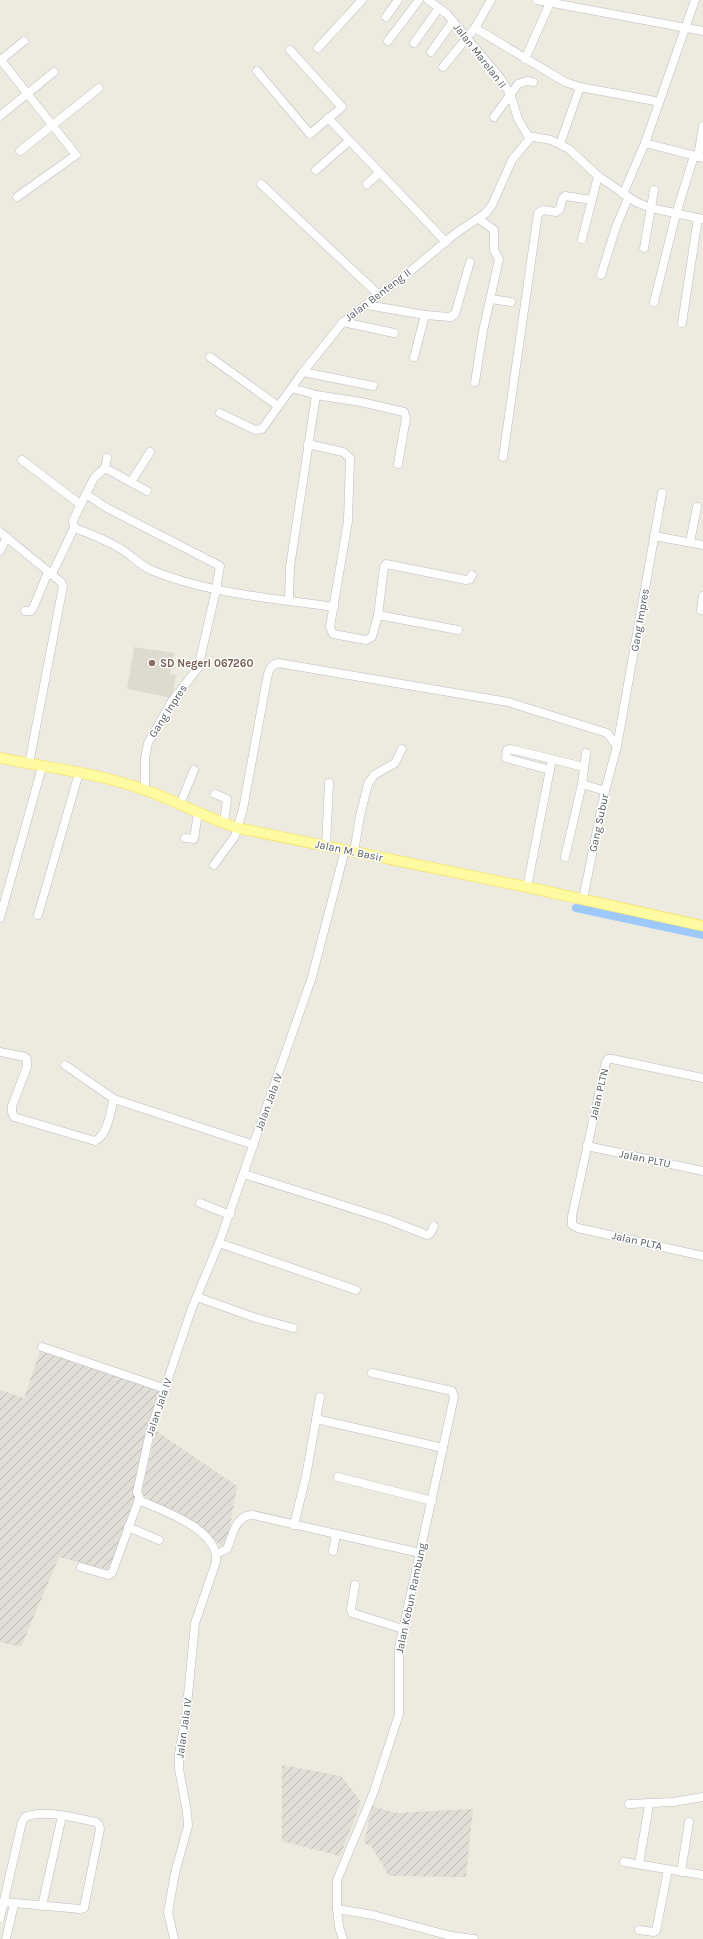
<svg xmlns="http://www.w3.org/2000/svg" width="703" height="1939" font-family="Karla,sans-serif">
  <defs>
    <pattern id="industrial-furrows" width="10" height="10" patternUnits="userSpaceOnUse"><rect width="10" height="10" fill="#e0ded7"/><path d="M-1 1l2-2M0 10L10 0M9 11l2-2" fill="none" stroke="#b8b7b2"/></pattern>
  </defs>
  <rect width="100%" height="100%" fill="#edebdf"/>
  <g fill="url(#industrial-furrows)">
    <path d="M 40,1351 L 162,1390 L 137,1505 L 111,1571 L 59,1557 L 21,1647 L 0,1642 L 0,1390 L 24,1398 Z"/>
    <path d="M 156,1431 L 237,1486 L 226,1550 L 214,1540 L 141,1494 Z"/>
    <path d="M 282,1765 L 341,1776 L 361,1802 L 340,1856 L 282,1841 Z"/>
    <path d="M 372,1806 L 396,1813 L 473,1809 L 466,1877 L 389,1876 L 371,1846 L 364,1843 Z"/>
  </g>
  <path fill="#dcdbce" d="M 134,647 L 174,653 L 170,674 L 176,675 L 172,698 L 127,689 Z"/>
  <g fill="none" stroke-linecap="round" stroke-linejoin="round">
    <path stroke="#9dc9ff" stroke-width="8" d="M 576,908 L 703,935"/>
    <g stroke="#babcc2" stroke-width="9">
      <g id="minor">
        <path d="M 428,0 L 447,14 L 501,79 L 511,96 L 518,119 L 528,136 L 551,140 L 569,149 L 598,176 L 636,202 L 651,208 L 703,219"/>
        <path d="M 537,0 L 703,31"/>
        <path d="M 386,17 L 398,0"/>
        <path d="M 475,28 L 565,82 L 580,87 L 655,101"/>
        <path d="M 388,41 L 419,0"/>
        <path d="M 414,43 L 439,8"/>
        <path d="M 318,48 L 362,0"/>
        <path d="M 431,52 L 453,21"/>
        <path d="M 0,59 L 76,155 L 17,197"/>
        <path d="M 525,59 L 550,3"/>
        <path d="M 1,60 L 24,41"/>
        <path d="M 443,67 L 475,28 L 491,0"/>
        <path d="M 257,71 L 310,134 L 342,107 L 290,50"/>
        <path d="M 0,116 L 54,72"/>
        <path d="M 494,117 L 518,84 L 527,81 L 533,82"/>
        <path d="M 328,118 L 446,242"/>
        <path d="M 645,143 L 703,158"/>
        <path d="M 560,144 L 580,87"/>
        <path d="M 20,151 L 99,88"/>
        <path d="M 698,157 L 703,126"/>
        <path d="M 316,170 L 349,141"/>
        <path d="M 261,184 L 379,295"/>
        <path d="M 367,184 L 379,173"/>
        <path d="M 623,194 L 645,143 L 695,0"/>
        <path d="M 582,239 L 598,176"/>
        <path d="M 644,248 L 654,190"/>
        <path d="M 601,275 L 616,227 L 628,198"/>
        <path d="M 491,299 L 511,302"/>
        <path d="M 654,302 L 676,214 L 694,156"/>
        <path d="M 367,305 L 425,315 L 414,357"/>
        <path d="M 425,315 L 450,317 L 455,314 L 470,262"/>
        <path d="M 343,322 L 394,333"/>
        <path d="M 682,323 L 698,218"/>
        <path d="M 210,357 L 278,406"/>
        <path d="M 303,372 L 373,386"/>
        <path d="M 475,382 L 483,331 L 499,259 L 494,250 L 494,230 L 479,219"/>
        <path d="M 292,388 L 316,395 L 361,402 L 404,412 L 406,418 L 398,464"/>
        <path d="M 220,413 L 255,430 L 262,429 L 303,372 L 343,322 L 407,274 L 456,233 L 486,213 L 492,205 L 512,160 L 531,137"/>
        <path d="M 308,444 L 343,452 L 350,458 L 348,521 L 330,627 L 333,634 L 366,640 L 372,637 L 378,615 L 384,567 L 386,564 L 466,580 L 470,579 L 472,575"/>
        <path d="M 503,457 L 538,213 L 543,210 L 556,212 L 560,209 L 562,199 L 565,196 L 592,200"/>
        <path d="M 22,460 L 81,505"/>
        <path d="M 105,468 L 147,491"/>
        <path d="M 131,482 L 150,452"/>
        <path d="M 86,494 L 107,508 L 220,566 L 216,590 L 198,668 L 172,701 L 148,743 L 145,758 L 145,789"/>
        <path d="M 74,528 C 91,534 109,541 124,551 C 133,557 141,566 151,570 C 209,594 272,598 334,607"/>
        <path d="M 0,532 L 61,582 L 63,586 L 29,764"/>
        <path d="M 654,536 L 703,545"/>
        <path d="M 690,542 L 697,507"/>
        <path d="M 0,551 L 7,537"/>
        <path d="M 52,574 L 74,528 L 73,521 L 78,510 L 94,478 L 105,468 L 107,458"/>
        <path d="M 289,601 L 290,567 L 316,395"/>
        <path d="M 701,610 L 703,596"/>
        <path d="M 25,611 L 31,611 L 34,606 L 48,572"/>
        <path d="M 378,615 L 458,630"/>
        <path d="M 586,753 L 582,784 L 605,791"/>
        <path d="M 550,770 L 506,758 L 507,750 L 510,749 L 584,767"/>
        <path d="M 215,794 L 227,799 L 224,823"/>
        <path d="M 180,804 L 194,770"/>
        <path d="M 185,838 L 194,839 L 198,813"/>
        <path d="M 326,846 L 329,783"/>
        <path d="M 354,852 L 360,816 L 368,784 L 374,775 L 395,763 L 402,749"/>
        <path d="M 565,857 L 582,784"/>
        <path d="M 214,865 L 235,836 L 243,809 L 266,684 C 268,675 268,665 278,663 L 508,702 L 607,733 L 617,746"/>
        <path d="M 527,887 L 551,764"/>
        <path d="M 583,899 L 605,791 L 617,746 L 662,493"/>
        <path d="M 38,915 L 79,773"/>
        <path d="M 0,918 L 42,767"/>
        <path d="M 0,1052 L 25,1057 L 27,1059 L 27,1067 L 12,1106 L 12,1112 L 14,1117 L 95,1141 C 108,1135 110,1112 114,1099 L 254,1145"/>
        <path d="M 65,1065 L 114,1099"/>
        <path d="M 703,1078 L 612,1059 L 608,1059 L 606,1062 L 572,1216 L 572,1225 L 578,1228 L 703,1256"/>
        <path d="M 587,1146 L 703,1171"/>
        <path d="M 244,1174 L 389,1220 L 427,1235 L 430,1234 L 434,1226"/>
        <path d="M 200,1203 L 230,1215"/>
        <path d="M 219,1243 L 356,1290"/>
        <path d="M 197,1297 L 253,1317 L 293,1328"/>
        <path d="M 42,1347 L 166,1389"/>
        <path d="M 316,1419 L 443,1448"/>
        <path d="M 338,1477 L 432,1501"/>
        <path d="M 294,1525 L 306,1476 L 320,1397"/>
        <path d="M 128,1527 L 159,1540"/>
        <path d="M 333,1551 L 336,1534"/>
        <path d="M 217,1554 L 227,1549 C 233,1535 235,1515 253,1515 L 420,1553"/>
        <path d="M 81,1567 L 108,1575 L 112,1573 L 139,1499"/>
        <path d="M 355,1585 L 351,1609 L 352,1613 L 403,1629"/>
        <path d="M 629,1804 L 673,1802 L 703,1797"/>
        <path d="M 624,1862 L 703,1875"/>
        <path d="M 639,1864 L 649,1805"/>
        <path d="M 681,1872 L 689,1822"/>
        <path d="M 42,1906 L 62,1816"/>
        <path d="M 337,1909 L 373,1915 L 451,1936 L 474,1939"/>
        <path d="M 0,1918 L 22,1822 L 25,1817 C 46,1809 75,1818 96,1822 L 99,1825 L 100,1829 L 84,1908 L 80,1909 L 4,1902"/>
        <path d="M 639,1930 L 654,1932 L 656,1931 L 668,1870"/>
        <path d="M 6,1939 L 14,1904"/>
        <path d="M 174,1939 L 168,1912 L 175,1873 L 188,1826 L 187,1812 L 179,1769 L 179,1754 L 186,1716 L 195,1623 L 216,1562 C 220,1530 164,1511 141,1501 L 137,1492 L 150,1432 L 192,1308 L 219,1243 L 312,977 L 345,850"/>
        <path d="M 343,1939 L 339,1927 L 337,1909 L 337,1880 L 373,1794 L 399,1714 L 399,1648 L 454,1397 L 452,1391 L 372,1373"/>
      </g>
    </g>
    <g stroke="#fbde4a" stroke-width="11">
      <path id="major" d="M 0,758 C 48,768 99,773 145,790 C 177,801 206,818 238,828 L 527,887 L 703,926"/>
    </g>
    <use href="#minor" stroke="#fff" stroke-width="8"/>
    <use href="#major" stroke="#fffba2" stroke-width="10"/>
  </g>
  <circle fill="#8d6e63" stroke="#fff" stroke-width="1.5" cx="152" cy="663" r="4"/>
  <g text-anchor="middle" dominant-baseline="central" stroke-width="3" stroke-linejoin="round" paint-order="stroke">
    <g font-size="11" fill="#585b62" stroke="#fff">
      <text transform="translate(480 56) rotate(52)">Jalan Marelan II</text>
      <text transform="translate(378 295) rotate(-37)">Jalan Benteng II</text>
      <text transform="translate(640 620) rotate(-80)">Gang Impres</text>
      <text transform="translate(168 711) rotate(-57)">Gang Inpres</text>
      <text transform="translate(599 823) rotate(-78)">Gang Subur</text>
      <text transform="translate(349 851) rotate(12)">Jalan M. Basir</text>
      <text transform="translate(599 1094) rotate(-77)">Jalan PLTN</text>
      <text transform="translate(269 1102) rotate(-70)">Jalan Jala IV</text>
      <text transform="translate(645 1159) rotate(12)">Jalan PLTU</text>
      <text transform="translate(637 1241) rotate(13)">Jalan PLTA</text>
      <text transform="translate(159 1407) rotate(-71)">Jalan Jala IV</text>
      <text transform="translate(411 1598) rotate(-78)">Jalan Kebun Rambung</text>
      <text transform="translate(184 1728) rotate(-82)">Jalan Jala IV</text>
    </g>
    <g font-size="11" font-weight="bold" fill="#785e54" stroke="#fff" text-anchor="start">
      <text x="160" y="663">SD Negeri 067260</text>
    </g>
  </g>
</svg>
